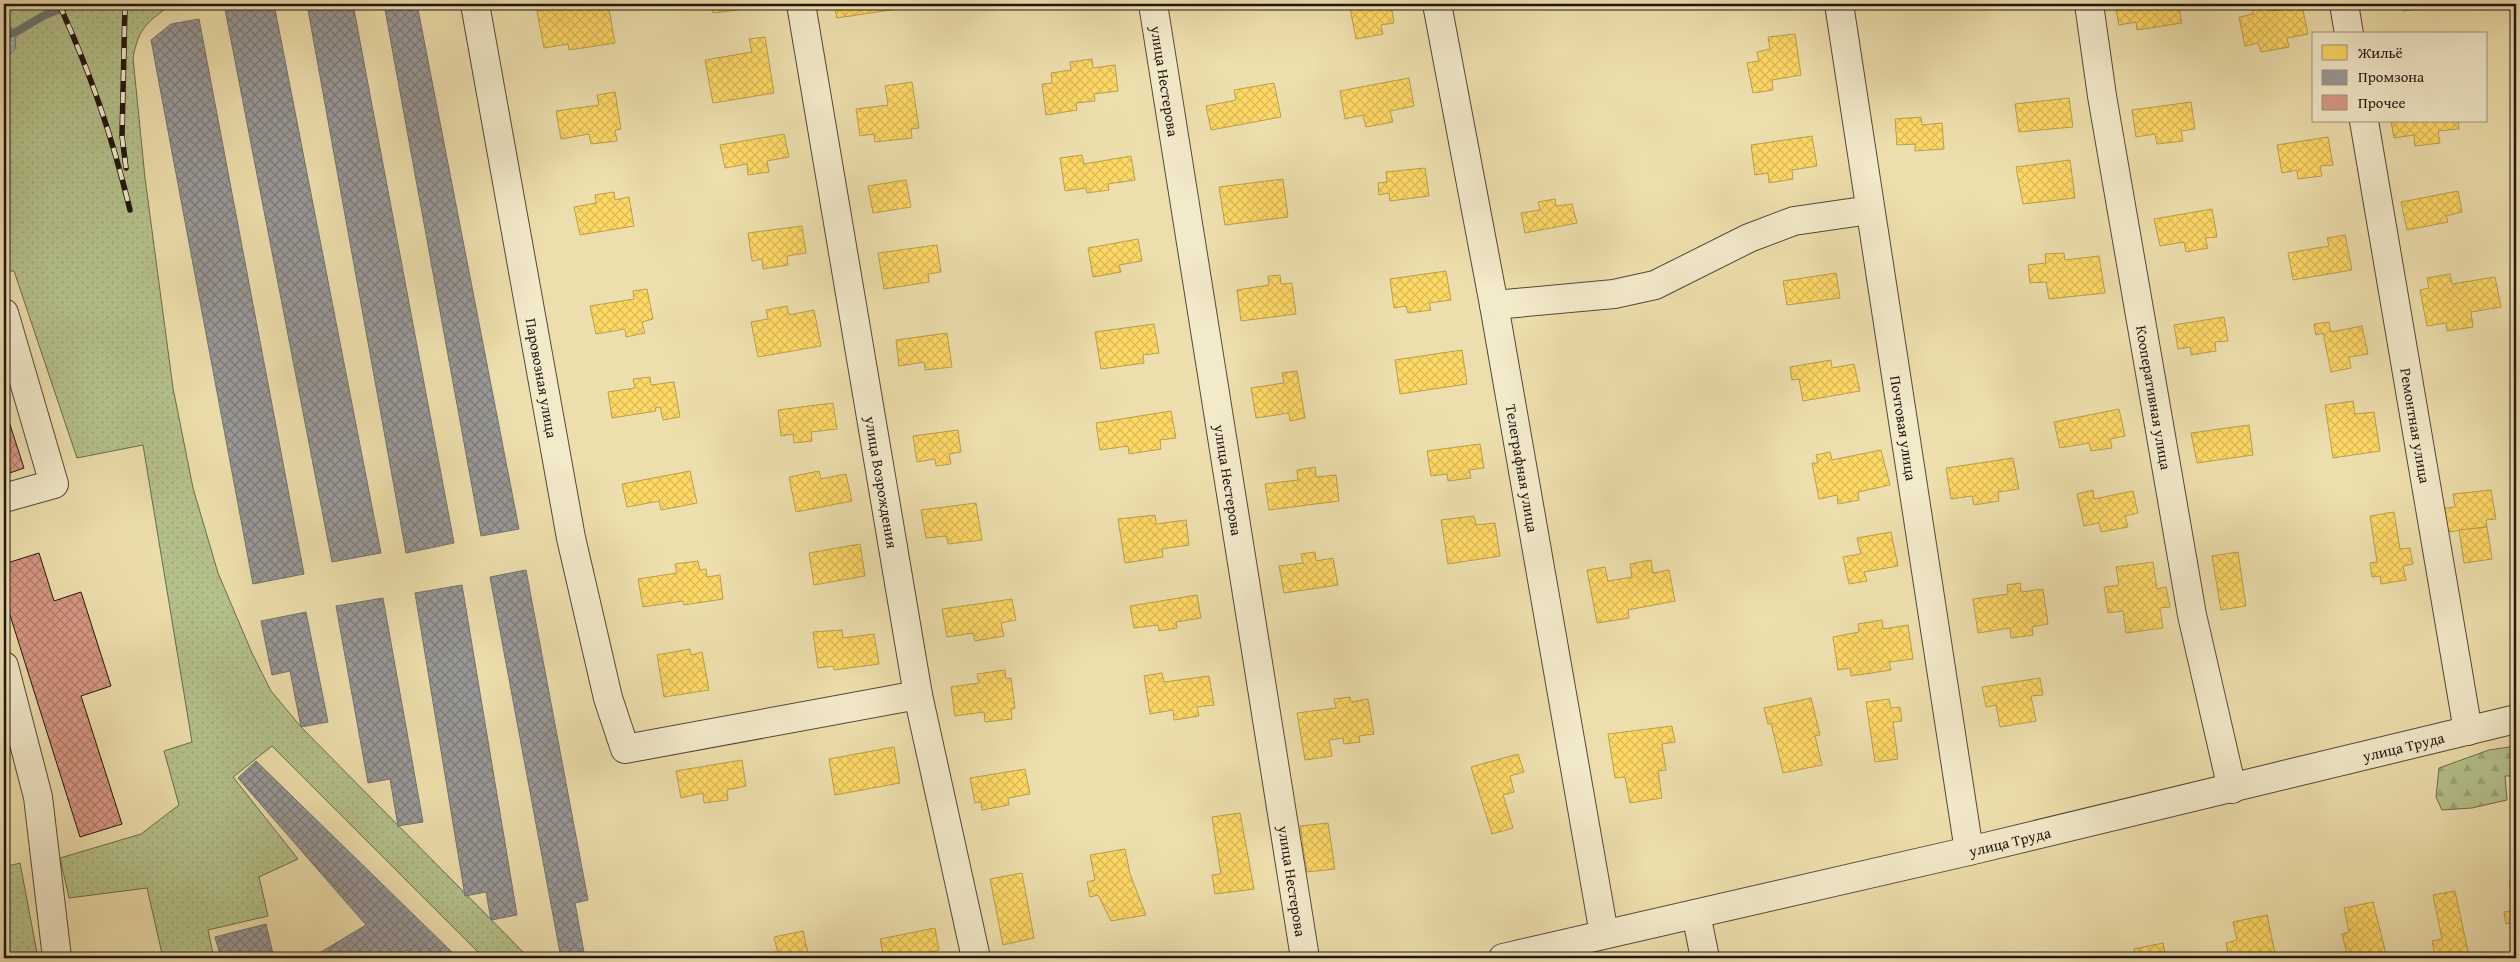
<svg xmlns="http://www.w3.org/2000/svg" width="2520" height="962" font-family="'Gentium Book Plus',serif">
  <defs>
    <pattern id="grass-dots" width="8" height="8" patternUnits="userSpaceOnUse" patternTransform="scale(1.25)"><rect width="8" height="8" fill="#b5c28c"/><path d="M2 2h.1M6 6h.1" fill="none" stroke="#9ba678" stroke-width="1.8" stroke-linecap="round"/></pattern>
    <pattern id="forest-firs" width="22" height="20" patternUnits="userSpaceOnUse" patternTransform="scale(1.25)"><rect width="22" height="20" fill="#b5c28c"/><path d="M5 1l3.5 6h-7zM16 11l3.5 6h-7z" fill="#9ba678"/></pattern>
    <pattern id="water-rules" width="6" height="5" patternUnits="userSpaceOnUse" patternTransform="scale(1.25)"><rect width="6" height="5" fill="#9dbab4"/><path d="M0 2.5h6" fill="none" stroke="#879f9a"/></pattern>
    <pattern id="homes-cross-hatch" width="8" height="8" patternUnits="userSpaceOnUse" patternTransform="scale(1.25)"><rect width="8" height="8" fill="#ffd966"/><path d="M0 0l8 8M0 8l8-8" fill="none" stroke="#daba57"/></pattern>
    <pattern id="industry-cross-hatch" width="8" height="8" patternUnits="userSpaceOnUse" patternTransform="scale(1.25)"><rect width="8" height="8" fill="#999"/><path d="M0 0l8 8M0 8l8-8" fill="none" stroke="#7c7c7b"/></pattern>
    <pattern id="building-cross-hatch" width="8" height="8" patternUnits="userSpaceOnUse" patternTransform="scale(1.25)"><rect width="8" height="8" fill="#da9986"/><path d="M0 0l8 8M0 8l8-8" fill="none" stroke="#b07c6c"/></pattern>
  </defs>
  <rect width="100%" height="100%" fill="#eddfad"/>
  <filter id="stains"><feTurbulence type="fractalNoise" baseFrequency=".004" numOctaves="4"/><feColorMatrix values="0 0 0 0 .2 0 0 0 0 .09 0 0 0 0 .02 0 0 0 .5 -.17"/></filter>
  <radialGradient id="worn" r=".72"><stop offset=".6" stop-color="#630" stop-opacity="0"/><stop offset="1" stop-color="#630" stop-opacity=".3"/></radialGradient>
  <g fill="url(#grass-dots)" stroke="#6b6c4e">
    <path d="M 4,4 L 172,4 C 148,22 139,26 133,58 L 145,178 L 173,388 L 193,488 L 218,573 L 252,653 L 271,691 L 301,727 L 529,958 L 484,958 L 272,746 L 233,777 L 298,859 L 259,877 L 268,916 L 208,930 L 214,958 L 163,958 L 147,888 L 69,898 L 60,858 L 141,834 L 179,805 L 164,751 L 192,742 L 143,445 L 77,458 L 14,271 L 4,271 Z"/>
    <path d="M 20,863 L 38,958 L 4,958 L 4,867 Z"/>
  </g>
  <path fill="url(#forest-firs)" stroke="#6b6c4e" d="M 2516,746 L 2516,776 L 2505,776 L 2507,800 L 2472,808 L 2442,810 L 2436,797 L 2439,768 L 2489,750 Z"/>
  <path fill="url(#water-rules)" stroke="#6b7873" d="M 4,21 L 16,32 L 15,49 L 4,60 Z"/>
  <g fill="url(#homes-cross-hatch)" stroke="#bc9e4c">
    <path d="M 569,4 L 608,4 L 615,43 L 569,50 L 568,44 L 544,48 L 537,11 L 570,6 Z"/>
    <path d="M 712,4 L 736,4 L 737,10 L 713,13 Z"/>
    <path d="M 834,4 L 896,4 L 897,9 L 837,18 Z"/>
    <path d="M 1191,4 L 1217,4 L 1191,7 Z"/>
    <path d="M 1371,4 L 1391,4 L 1394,23 L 1381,25 L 1383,34 L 1356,39 L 1350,8 Z"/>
    <path d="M 2115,4 L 2178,4 L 2182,23 L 2137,30 L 2136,22 L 2119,25 Z"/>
    <path d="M 2251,4 L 2272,4 L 2273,11 L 2302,5 L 2308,34 L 2287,38 L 2289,47 L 2261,52 L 2258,43 L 2245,46 L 2239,17 L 2253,14 Z"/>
    <path d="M 2367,4 L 2393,4 L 2367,7 Z"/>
    <path d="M 2402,4 L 2443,4 L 2443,6 L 2403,11 Z"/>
    <path d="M 1795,34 L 1801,75 L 1772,80 L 1773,90 L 1753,93 L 1747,63 L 1759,61 L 1757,52 L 1770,49 L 1768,37 Z"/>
    <path d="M 765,37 L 774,93 L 713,103 L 705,60 L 752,52 L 749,39 Z"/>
    <path d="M 1092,59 L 1093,68 L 1115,65 L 1118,91 L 1094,94 L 1095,101 L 1076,103 L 1077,110 L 1046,115 L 1042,84 L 1052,83 L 1051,73 L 1071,70 L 1070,62 Z"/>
    <path d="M 1409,78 L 1414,106 L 1390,111 L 1393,122 L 1366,127 L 1363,115 L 1345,119 L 1340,91 Z"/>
    <path d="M 912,82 L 919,128 L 911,129 L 912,138 L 875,142 L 874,134 L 860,136 L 856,109 L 888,105 L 885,86 Z"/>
    <path d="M 1274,83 L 1281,117 L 1211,130 L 1206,106 L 1236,100 L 1234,90 Z"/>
    <path d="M 615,92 L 621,129 L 615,130 L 617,141 L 591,144 L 589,134 L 561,139 L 556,111 L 599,105 L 597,95 Z"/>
    <path d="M 2069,98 L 2073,127 L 2019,132 L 2015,104 Z"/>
    <path d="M 2191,102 L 2195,129 L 2181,131 L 2183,141 L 2157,144 L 2155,134 L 2136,137 L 2132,110 Z"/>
    <path d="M 1921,117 L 1922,125 L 1942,123 L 1944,149 L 1915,151 L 1915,144 L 1897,145 L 1895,119 Z"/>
    <path d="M 2391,121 L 2458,121 L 2459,129 L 2438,131 L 2440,143 L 2415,146 L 2414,135 L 2394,138 Z"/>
    <path d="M 784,134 L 789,157 L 767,161 L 769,172 L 748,175 L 747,164 L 725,168 L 720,145 Z"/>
    <path d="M 1812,136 L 1817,166 L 1792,170 L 1793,179 L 1769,183 L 1768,173 L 1755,175 L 1751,145 Z"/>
    <path d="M 2328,137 L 2333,165 L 2320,166 L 2322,176 L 2298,179 L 2297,170 L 2282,173 L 2277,145 Z"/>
    <path d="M 1082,155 L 1084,164 L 1131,156 L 1135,180 L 1108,184 L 1109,190 L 1087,193 L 1086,188 L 1065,191 L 1060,158 Z"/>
    <path d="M 2070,160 L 2075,198 L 2023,204 L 2016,167 Z"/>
    <path d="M 1425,168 L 1429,196 L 1390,201 L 1389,193 L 1379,195 L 1378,183 L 1387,182 L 1386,172 Z"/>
    <path d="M 1283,179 L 1288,217 L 1225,225 L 1219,187 Z"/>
    <path d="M 906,180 L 911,207 L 873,213 L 868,186 Z"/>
    <path d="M 2458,191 L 2462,212 L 2446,216 L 2448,222 L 2407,230 L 2401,202 Z"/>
    <path d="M 614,192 L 615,200 L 629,197 L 634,226 L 580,235 L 574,207 L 596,203 L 595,195 Z"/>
    <path d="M 1555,199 L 1556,206 L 1572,204 L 1577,223 L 1525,233 L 1521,213 L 1540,210 L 1538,202 Z"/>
    <path d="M 2212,209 L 2217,237 L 2205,238 L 2208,248 L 2186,252 L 2184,242 L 2160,246 L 2154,219 Z"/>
    <path d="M 802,226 L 806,253 L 787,256 L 788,265 L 763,269 L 762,259 L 752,261 L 748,233 Z"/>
    <path d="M 2345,235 L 2352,270 L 2293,280 L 2288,253 L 2329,246 L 2327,238 Z"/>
    <path d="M 1138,239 L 1142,261 L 1119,265 L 1121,272 L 1093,277 L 1088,248 Z"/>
    <path d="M 937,245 L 941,272 L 928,274 L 929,282 L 884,289 L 878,253 Z"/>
    <path d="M 2064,253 L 2065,260 L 2099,256 L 2105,293 L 2049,299 L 2046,282 L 2030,283 L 2028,265 L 2046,263 L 2045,254 Z"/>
    <path d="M 1446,271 L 1451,300 L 1429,303 L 1431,310 L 1408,313 L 1406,306 L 1394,308 L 1390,279 Z"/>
    <path d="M 1836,273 L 1840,298 L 1787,305 L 1783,281 Z"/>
    <path d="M 2450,274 L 2452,284 L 2495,277 L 2501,307 L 2471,312 L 2473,327 L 2447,331 L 2446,323 L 2427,326 L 2420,290 L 2429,288 L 2427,278 Z"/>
    <path d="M 1280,275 L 1281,284 L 1292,283 L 1296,314 L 1241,321 L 1237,290 L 1269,285 L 1268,276 Z"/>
    <path d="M 647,289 L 653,319 L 642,322 L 645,333 L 626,337 L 625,329 L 596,334 L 590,306 L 634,299 L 633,291 Z"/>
    <path d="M 787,306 L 789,315 L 814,310 L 821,346 L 758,357 L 751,322 L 768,319 L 766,310 Z"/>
    <path d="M 2224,317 L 2228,341 L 2215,342 L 2216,351 L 2191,355 L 2190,347 L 2178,349 L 2174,325 Z"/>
    <path d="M 2329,322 L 2331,332 L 2362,326 L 2368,354 L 2349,357 L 2351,368 L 2331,372 L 2323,333 L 2316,335 L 2314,324 Z"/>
    <path d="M 1154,324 L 1159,353 L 1143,355 L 1144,363 L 1101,369 L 1095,332 Z"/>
    <path d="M 947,333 L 952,367 L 925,370 L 924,362 L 899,366 L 896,340 Z"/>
    <path d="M 1462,350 L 1467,384 L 1400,394 L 1395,360 Z"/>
    <path d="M 1831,360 L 1832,368 L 1854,364 L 1860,391 L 1803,401 L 1799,379 L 1792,380 L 1790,367 Z"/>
    <path d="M 1297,371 L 1305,418 L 1290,421 L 1289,413 L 1256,418 L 1251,388 L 1284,383 L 1282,373 Z"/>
    <path d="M 650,377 L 651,385 L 674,382 L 680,417 L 663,420 L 660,407 L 655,408 L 656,411 L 612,418 L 608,392 L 635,388 L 633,379 Z"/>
    <path d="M 2353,401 L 2355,414 L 2374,412 L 2380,451 L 2333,458 L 2325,405 Z"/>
    <path d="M 833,403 L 837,429 L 811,432 L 812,441 L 794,443 L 793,434 L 781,436 L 778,410 Z"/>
    <path d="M 2119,409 L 2125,436 L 2110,439 L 2112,448 L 2091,451 L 2089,443 L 2060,448 L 2054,422 Z"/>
    <path d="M 1171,411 L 1176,438 L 1160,440 L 1161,449 L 1129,454 L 1128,446 L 1100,450 L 1096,423 Z"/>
    <path d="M 2249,425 L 2253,455 L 2197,463 L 2191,433 Z"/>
    <path d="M 958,430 L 961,452 L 949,454 L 951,464 L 936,466 L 935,459 L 917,462 L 913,436 Z"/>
    <path d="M 1480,444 L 1484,468 L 1469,470 L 1471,478 L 1448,481 L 1447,474 L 1431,476 L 1427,451 Z"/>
    <path d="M 1881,450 L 1890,485 L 1858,492 L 1859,500 L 1838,504 L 1837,495 L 1819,499 L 1812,463 L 1818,463 L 1816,455 L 1830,452 L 1832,460 Z"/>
    <path d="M 2013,458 L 2019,489 L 1998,492 L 1999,501 L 1974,505 L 1972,496 L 1951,499 L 1946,468 Z"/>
    <path d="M 1315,467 L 1316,477 L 1336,475 L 1339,501 L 1269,510 L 1265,484 L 1298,480 L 1297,470 Z"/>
    <path d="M 690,471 L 697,503 L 661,510 L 659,501 L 627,507 L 622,484 Z"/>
    <path d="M 819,471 L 821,479 L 846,474 L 852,501 L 796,512 L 789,477 Z"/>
    <path d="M 2093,490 L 2094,499 L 2133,491 L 2138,513 L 2125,516 L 2128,527 L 2101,532 L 2099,523 L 2084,526 L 2077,494 Z"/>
    <path d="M 2491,490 L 2496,519 L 2486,520 L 2487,527 L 2448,532 L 2445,508 L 2455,507 L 2453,494 Z"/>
    <path d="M 976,503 L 982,540 L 948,544 L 946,536 L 926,538 L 921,510 Z"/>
    <path d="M 2394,512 L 2400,549 L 2410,548 L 2413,564 L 2403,566 L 2406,580 L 2381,584 L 2380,576 L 2372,577 L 2370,563 L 2377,562 L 2370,516 Z"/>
    <path d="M 1155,515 L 1156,524 L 1186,520 L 1189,545 L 1162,549 L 1163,557 L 1125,563 L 1118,519 Z"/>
    <path d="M 1474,516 L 1476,525 L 1495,523 L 1500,556 L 1448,564 L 1441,520 Z"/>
    <path d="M 2487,527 L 2492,559 L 2464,563 L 2459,530 Z"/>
    <path d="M 1891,532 L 1898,566 L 1864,572 L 1867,581 L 1849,584 L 1843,557 L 1861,554 L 1857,538 Z"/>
    <path d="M 860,544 L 865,576 L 814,585 L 809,553 Z"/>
    <path d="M 1315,552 L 1316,561 L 1333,558 L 1338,585 L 1284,593 L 1279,566 L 1303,563 L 1301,554 Z"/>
    <path d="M 2238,552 L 2246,606 L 2221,610 L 2212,556 Z"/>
    <path d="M 1651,560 L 1653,573 L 1669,570 L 1675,601 L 1628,610 L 1629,618 L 1597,623 L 1587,570 L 1605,567 L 1608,581 L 1632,577 L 1630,564 Z"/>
    <path d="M 698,561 L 700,570 L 706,569 L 707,577 L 720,575 L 723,599 L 684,605 L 683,601 L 643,607 L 638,579 L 677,573 L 675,564 Z"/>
    <path d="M 2153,562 L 2157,589 L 2166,587 L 2170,607 L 2160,608 L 2163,628 L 2126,633 L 2123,611 L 2108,613 L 2104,587 L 2119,585 L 2116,567 Z"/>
    <path d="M 2020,583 L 2021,592 L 2043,589 L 2048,624 L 2032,627 L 2033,635 L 2011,638 L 2010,628 L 1978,633 L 1973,599 L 2008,594 L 2007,585 Z"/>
    <path d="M 1197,595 L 1201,618 L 1176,622 L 1177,628 L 1159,631 L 1158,625 L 1134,628 L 1130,606 Z"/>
    <path d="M 1012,599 L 1016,620 L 1001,623 L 1004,636 L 975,641 L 973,633 L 947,637 L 942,609 Z"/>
    <path d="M 1882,620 L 1883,629 L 1908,625 L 1913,659 L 1889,662 L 1891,670 L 1851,676 L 1850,668 L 1838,670 L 1833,637 L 1859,632 L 1858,624 Z"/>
    <path d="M 842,630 L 843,638 L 874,634 L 879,664 L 834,670 L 833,666 L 818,668 L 813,632 Z"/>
    <path d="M 690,649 L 691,655 L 702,652 L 709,690 L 664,697 L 657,655 Z"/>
    <path d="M 1005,670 L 1006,679 L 1011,678 L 1015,708 L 1011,709 L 1012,719 L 985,722 L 984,712 L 955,716 L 951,687 L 979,683 L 977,674 Z"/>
    <path d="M 1162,673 L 1164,682 L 1209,676 L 1214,705 L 1197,707 L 1199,716 L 1174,720 L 1173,710 L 1150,714 L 1144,676 Z"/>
    <path d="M 2040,678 L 2043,695 L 2031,696 L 2036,721 L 2000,727 L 1996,705 L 1986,707 L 1982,687 Z"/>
    <path d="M 1350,697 L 1351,702 L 1368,699 L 1374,734 L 1359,736 L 1360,742 L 1344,744 L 1343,738 L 1329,740 L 1332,756 L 1305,760 L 1297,713 L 1336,708 L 1334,699 Z"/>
    <path d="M 1811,698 L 1820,735 L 1815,736 L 1822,765 L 1783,773 L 1771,723 L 1768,724 L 1764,708 Z"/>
    <path d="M 1889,699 L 1891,708 L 1900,707 L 1902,721 L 1893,722 L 1898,759 L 1875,762 L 1866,702 Z"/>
    <path d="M 1672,726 L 1675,742 L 1662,744 L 1666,770 L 1658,771 L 1662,798 L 1630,803 L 1625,777 L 1615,778 L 1608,734 Z"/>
    <path d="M 894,747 L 900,783 L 835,795 L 829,759 Z"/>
    <path d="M 1518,754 L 1524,772 L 1510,776 L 1514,792 L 1503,795 L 1513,828 L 1492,834 L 1471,767 Z"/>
    <path d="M 742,760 L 746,786 L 727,790 L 728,800 L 704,803 L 703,793 L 681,798 L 676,771 Z"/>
    <path d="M 1025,769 L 1030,794 L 1008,798 L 1009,805 L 982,810 L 981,802 L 975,803 L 970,778 Z"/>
    <path d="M 1240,813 L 1254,889 L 1215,894 L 1212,875 L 1221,874 L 1212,817 Z"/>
    <path d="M 1328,823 L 1335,869 L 1307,872 L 1300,826 Z"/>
    <path d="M 1125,849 L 1130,874 L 1146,915 L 1111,921 L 1098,895 L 1090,897 L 1087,882 L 1095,880 L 1090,855 Z"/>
    <path d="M 1022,873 L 1034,938 L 1003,945 L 990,879 Z"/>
    <path d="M 2516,880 L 2516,922 L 2506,924 L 2504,912 L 2515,910 L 2509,881 Z"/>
    <path d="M 2455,891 L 2469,956 L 2458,958 L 2446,958 L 2445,954 L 2435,956 L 2432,941 L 2442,939 L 2433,895 Z"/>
    <path d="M 2373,902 L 2387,958 L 2348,958 L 2342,934 L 2349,932 L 2344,908 Z"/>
    <path d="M 2267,915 L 2276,958 L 2229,958 L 2226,943 L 2237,940 L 2233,922 Z"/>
    <path d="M 935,928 L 939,950 L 930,952 L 932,958 L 884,958 L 880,939 Z"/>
    <path d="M 803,931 L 809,958 L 779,958 L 774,937 Z"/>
    <path d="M 2163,943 L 2166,958 L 2136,958 L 2134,949 Z"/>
  </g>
  <g fill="url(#industry-cross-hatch)" stroke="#757270">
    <path d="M 224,4 L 274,4 L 381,553 L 332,562 Z"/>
    <path d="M 307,4 L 353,4 L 454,543 L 406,553 Z"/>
    <path d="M 384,4 L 417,4 L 519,529 L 481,536 Z"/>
    <path d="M 199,19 L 304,574 L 253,584 L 151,40 L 171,24 Z"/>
    <path d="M 526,570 L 588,900 L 575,903 L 585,958 L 561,958 L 490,577 Z"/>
    <path d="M 462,585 L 517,915 L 491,920 L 486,892 L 465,896 L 415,593 Z"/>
    <path d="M 383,598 L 423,822 L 398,826 L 390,779 L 368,783 L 336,606 Z"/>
    <path d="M 306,612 L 328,722 L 301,727 L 290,671 L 272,675 L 261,621 Z"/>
    <path d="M 256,761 L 458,958 L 414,958 L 407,950 L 392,958 L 311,958 L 366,925 L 238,778 Z"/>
    <path d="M 266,924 L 274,958 L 221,958 L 215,937 Z"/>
  </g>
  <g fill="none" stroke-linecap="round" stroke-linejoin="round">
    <path stroke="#6b7873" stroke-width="8" d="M 4,36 L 16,32 L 43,16 L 72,4"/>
  </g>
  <g fill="url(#building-cross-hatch)" stroke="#211611">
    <path d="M 4,406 L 24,468 L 4,475 Z"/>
    <path d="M 39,553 L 54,601 L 81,592 L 111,686 L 81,696 L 122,824 L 80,837 L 4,596 L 4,564 Z"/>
    <path d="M 639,952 L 643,958 L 629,958 Z"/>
  </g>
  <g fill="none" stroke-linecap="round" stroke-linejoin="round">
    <g stroke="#544838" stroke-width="30">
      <g id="minor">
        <path id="s1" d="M 475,4 L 571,538 L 608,698 L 625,749 L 918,695"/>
        <path id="s2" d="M 801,4 L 918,695 L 976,958"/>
        <path id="s3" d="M 1153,4 L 1305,958"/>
        <path id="s4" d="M 1437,4 L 1494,305 L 1604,934"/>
        <path id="s5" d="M 1839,4 L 1969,851"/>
        <path id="s6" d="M 2089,4 L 2102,96 L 2192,615 L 2232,789"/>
        <path d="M 2344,4 L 2349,34"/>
        <path id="s7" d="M 2364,121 L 2468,731"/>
        <path d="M 1494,305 L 1614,294 L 1655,285 L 1749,238 L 1794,221 L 1870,210"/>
        <path d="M 4,313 L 54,484 L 4,498"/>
        <path d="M 4,666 L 38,797 L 57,958"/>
        <path d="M 1696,914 L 1705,958"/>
        <path id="s8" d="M 1503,958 L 1969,851 L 2516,719"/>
      </g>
    </g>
    <use href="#minor" stroke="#f3eaca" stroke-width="28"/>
    <g stroke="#211611" stroke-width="5.5">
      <g id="rail">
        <path d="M 59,4 C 91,74 112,136 130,210"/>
        <path d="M 125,4 L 122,136 L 126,168"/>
      </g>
    </g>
    <use href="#rail" stroke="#f3eaca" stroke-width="4" stroke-dasharray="11" stroke-linecap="butt"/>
  </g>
  <g text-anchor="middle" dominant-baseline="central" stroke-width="5" stroke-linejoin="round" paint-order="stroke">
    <g font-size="15" fill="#211611" stroke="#f3eaca">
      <text stroke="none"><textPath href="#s3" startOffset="78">улица Нестерова</textPath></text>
      <text stroke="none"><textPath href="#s1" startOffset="380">Паровозная улица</textPath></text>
      <text stroke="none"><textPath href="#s6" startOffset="399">Кооперативная улица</textPath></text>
      <text stroke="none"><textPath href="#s7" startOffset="309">Ремонтная улица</textPath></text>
      <text stroke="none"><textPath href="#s5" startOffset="429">Почтовая улица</textPath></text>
      <text stroke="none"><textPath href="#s4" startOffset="472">Телеграфная улица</textPath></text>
      <text stroke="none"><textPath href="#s3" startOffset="482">улица Нестерова</textPath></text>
      <text stroke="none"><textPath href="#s2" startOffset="485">улица Возрождения</textPath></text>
      <text stroke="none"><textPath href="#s8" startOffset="925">улица Труда</textPath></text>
      <text stroke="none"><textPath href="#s8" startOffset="520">улица Труда</textPath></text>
      <text stroke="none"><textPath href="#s3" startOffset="888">улица Нестерова</textPath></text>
    </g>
  </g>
  <rect width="2520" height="962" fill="none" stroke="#eddfad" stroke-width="20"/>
  <rect x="5" y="5" width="2510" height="952" fill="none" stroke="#211611" stroke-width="2.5"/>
  <rect x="10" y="10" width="2500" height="942" fill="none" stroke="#211611"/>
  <rect x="2312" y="32" width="175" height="90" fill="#f3eaca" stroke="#9f9580"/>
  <rect x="2322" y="45" width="25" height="15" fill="#ffd966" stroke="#9f9580"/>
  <text x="2358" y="58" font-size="15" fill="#211611">Жильё</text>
  <rect x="2322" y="70" width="25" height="15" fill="#999999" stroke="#9f9580"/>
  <text x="2358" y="82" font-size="15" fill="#211611">Промзона</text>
  <rect x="2322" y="95" width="25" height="15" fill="#da9986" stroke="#9f9580"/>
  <text x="2358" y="108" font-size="15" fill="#211611">Прочее</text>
  <rect width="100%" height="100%" filter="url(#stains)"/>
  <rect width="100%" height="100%" fill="url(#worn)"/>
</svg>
